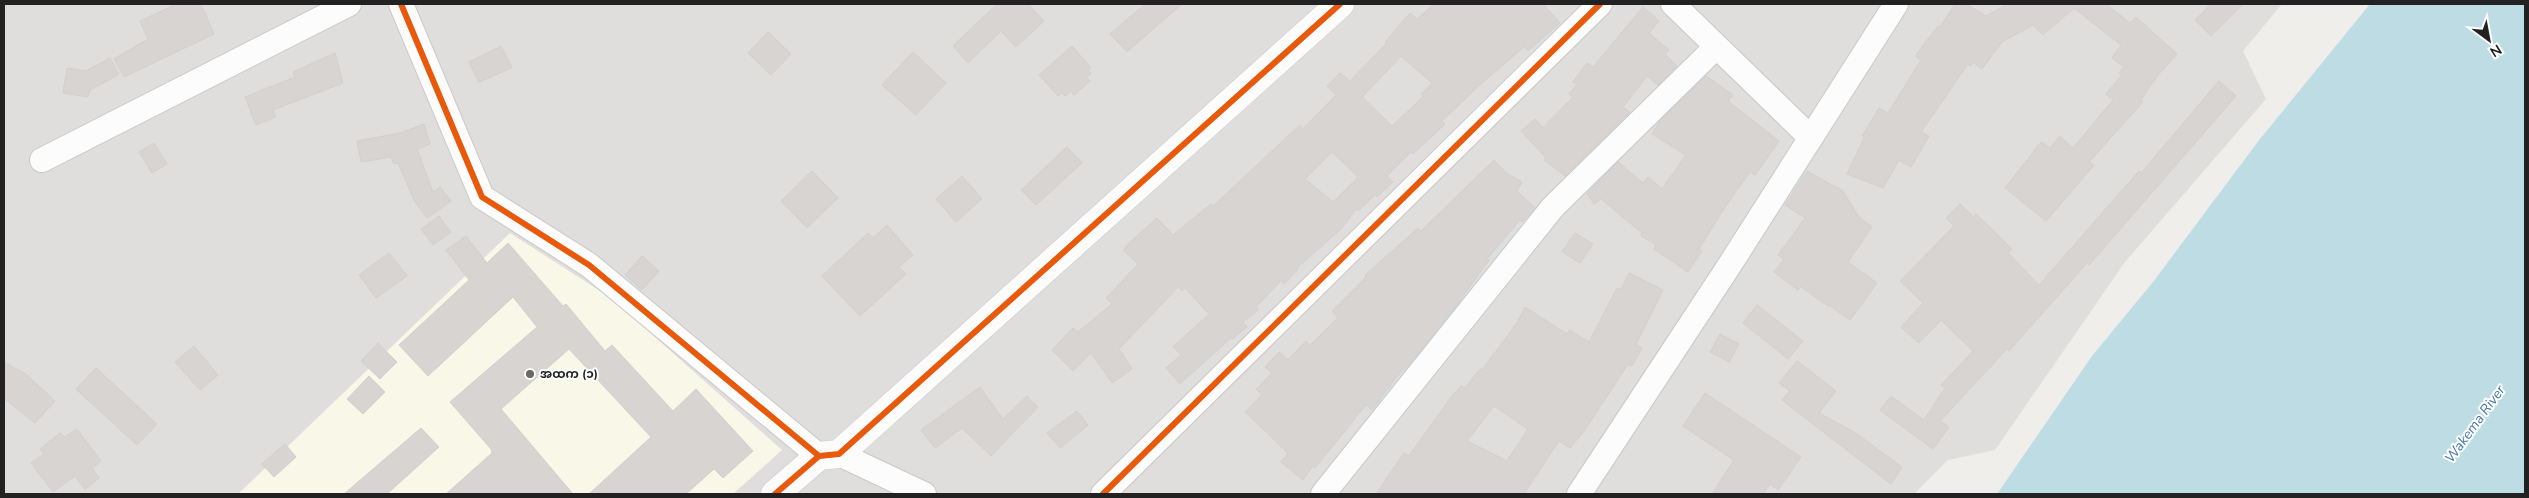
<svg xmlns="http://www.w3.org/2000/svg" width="2529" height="498" font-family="'Nunito Sans','Noto Sans Myanmar',sans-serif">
  <rect width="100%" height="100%" fill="#f0eeeb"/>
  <path fill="#dfdedc" d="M 4,4 L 2282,4 L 2243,51 L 2266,99 L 2125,262 L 1995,450 L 1948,460 L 1914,494 L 4,494 Z"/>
  <path fill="#f8f7e8" d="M 510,233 L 611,298 L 782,450 L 733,494 L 238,494 Z"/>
  <path fill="#bedce3" d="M 2370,4 L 2525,4 L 2525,494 L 1997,494 L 2092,356 L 2153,282 L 2260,139 Z"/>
  <g fill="#d7d4d1" stroke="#d3cfcc" fill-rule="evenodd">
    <path d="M 177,4 L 201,4 L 214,34 L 124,77 L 114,59 L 148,39 L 140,21 Z"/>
    <path d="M 997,4 L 1028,4 L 1044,21 L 1016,47 L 1001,31 L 968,63 L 953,46 Z"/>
    <path d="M 1145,4 L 1182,4 L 1127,52 L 1110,34 Z"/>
    <path d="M 1434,4 L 1543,4 L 1560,23 L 1528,51 L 1524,47 L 1483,82 L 1442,121 L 1445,124 L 1413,154 L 1411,152 L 1387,176 L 1393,182 L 1377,197 L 1375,195 L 1358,211 L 1356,209 L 1341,229 L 1297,268 L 1298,269 L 1284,284 L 1281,281 L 1256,307 L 1258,310 L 1243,322 L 1247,327 L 1232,339 L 1231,338 L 1180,384 L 1166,368 L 1181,355 L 1173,347 L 1209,314 L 1185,288 L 1182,291 L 1178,287 L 1119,349 L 1132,369 L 1112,383 L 1091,353 L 1073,371 L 1052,350 L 1073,328 L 1078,332 L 1112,304 L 1106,298 L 1138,264 L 1123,250 L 1130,242 L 1157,218 L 1173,235 L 1211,204 L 1213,206 L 1300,125 L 1303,129 L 1336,95 L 1327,86 L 1340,73 L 1350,81 L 1387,43 L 1385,42 L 1410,13 L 1417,19 ZM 1401,56 L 1432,83 L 1421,94 L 1424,96 L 1392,126 L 1362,97 ZM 1332,152 L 1358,177 L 1333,202 L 1305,179 Z"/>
    <path d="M 1955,4 L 1966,4 L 1986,16 L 2008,4 L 2106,4 L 2130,23 L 2136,17 L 2177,54 L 2158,75 L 2141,100 L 2143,102 L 2089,162 L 2094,165 L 2046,221 L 2005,188 L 2041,142 L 2050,148 L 2060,136 L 2073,148 L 2113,100 L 2106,94 L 2122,75 L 2119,73 L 2124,67 L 2112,58 L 2121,45 L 2074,8 L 2043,35 L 2033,25 L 2002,42 L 1982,69 L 1973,62 L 1970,66 L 1968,64 L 1921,132 L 1929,136 L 1911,167 L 1899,160 L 1883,188 L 1847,174 L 1864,138 L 1862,136 L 1879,108 L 1888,113 L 1921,60 L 1915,56 L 1938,26 L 1940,27 Z"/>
    <path d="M 2211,4 L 2243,4 L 2211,36 L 2195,20 Z"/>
    <path d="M 1643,7 L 1659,21 L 1649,33 L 1669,50 L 1665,54 L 1677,66 L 1658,85 L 1647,76 L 1623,107 L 1630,112 L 1565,176 L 1544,160 L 1546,158 L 1521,131 L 1535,119 L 1543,128 L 1573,97 L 1569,94 L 1577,84 L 1573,82 L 1587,63 L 1593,67 Z"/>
    <path d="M 768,32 L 791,54 L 771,75 L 748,53 Z"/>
    <path d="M 501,46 L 512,68 L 479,82 L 469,62 Z"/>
    <path d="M 1072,46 L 1091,68 L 1088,70 L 1091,73 L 1087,77 L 1090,81 L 1074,95 L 1071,91 L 1065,96 L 1062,93 L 1058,96 L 1039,75 Z"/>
    <path d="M 913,52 L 946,83 L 916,115 L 882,85 Z"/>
    <path d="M 335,53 L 343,83 L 273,110 L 276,117 L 256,125 L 245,97 L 295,77 L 293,72 Z"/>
    <path d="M 110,58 L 119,74 L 89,91 L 88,97 L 63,93 L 67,68 L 86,71 Z"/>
    <path d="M 1706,76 L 1733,95 L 1728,101 L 1779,141 L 1755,175 L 1750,172 L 1725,207 L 1699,249 L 1702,251 L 1688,272 L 1654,249 L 1656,245 L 1641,236 L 1642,233 L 1601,199 L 1594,204 L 1587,193 L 1618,162 L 1643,183 L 1648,177 L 1662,189 L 1686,155 L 1652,134 L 1660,121 Z"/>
    <path d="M 2219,81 L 2236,96 L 2089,265 L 2087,263 L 2009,351 L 2007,349 L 1940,421 L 1949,427 L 1933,449 L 1880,410 L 1891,396 L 1924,420 L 1945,388 L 1941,385 L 1973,351 L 1941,320 L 1919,343 L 1901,327 L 1923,303 L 1900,281 L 1954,226 L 1946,218 L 1960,204 L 1974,217 L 1976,214 L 2012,249 L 2008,253 L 2039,285 L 2139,171 L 2141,173 Z"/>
    <path d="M 424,124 L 430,144 L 417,149 L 433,192 L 440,187 L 451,201 L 427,218 L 415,202 L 398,163 L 394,164 L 391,157 L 361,162 L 357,141 L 400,133 Z"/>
    <path d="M 154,143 L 167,164 L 152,173 L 139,152 Z"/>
    <path d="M 1067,147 L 1082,163 L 1036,205 L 1021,190 Z"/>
    <path d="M 1494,160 L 1506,173 L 1522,182 L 1517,191 L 1535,208 L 1522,222 L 1520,220 L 1487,259 L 1489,260 L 1456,306 L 1407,367 L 1399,374 L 1372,410 L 1366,405 L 1315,468 L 1313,466 L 1303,480 L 1281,462 L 1288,453 L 1245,412 L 1262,395 L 1256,389 L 1272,373 L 1265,367 L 1279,352 L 1288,360 L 1306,341 L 1310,345 L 1338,318 L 1332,311 L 1366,277 L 1365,275 L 1418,228 L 1421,231 Z"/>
    <path d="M 812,171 L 838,198 L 807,228 L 781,201 Z"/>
    <path d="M 1807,171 L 1843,191 L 1859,217 L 1872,227 L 1848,262 L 1877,283 L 1850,320 L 1829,305 L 1828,306 L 1801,287 L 1798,290 L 1774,272 L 1784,259 L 1778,255 L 1805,218 L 1785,205 Z"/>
    <path d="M 962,176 L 982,199 L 956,222 L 936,199 Z"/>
    <path d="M 439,216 L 451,232 L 433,245 L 421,229 Z"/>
    <path d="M 887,225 L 913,255 L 899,267 L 906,274 L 860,316 L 822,276 L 868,233 L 873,238 Z"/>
    <path d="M 1575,233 L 1593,244 L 1580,263 L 1562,252 Z"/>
    <path d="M 466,236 L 487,263 L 508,243 L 563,306 L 566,304 L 605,351 L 612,345 L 673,411 L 696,389 L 753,451 L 723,478 L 714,469 L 686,494 L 589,494 L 651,437 L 569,349 L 501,409 L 573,494 L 446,494 L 492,453 L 491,449 L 450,402 L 537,327 L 513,297 L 428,376 L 399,345 L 469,280 L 446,250 Z"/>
    <path d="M 389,253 L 407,276 L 376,298 L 359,275 Z"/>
    <path d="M 642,256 L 659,271 L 642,290 L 625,275 Z"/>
    <path d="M 1629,273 L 1663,290 L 1636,344 L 1642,348 L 1632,366 L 1628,364 L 1585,430 L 1570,448 L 1559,441 L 1524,494 L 1376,494 L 1404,453 L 1409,456 L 1451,397 L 1461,386 L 1465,388 L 1480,369 L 1482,370 L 1517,323 L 1525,307 L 1567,334 L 1570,330 L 1589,342 L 1617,288 L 1621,290 ZM 1494,406 L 1528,429 L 1507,461 L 1467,441 Z"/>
    <path d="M 1757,305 L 1803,341 L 1788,359 L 1743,323 Z"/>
    <path d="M 1720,334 L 1739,344 L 1729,362 L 1710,352 Z"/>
    <path d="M 378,343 L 397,362 L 380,379 L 361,361 Z"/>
    <path d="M 194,346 L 218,375 L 200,390 L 175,362 Z"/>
    <path d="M 1797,361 L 1836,391 L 1819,413 L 1854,432 L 1902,467 L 1891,484 L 1782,400 L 1790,391 L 1779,383 Z"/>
    <path d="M 4,362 L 27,375 L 55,401 L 35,423 L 4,398 Z"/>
    <path d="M 96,368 L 157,424 L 137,445 L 76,389 Z"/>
    <path d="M 369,376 L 385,392 L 363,414 L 347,399 Z"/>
    <path d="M 980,387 L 1003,419 L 1027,396 L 1038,407 L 991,456 L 962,428 L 935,448 L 921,430 Z"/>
    <path d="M 1705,393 L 1801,457 L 1778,490 L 1770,484 L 1763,494 L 1712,494 L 1734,460 L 1683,426 Z"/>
    <path d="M 1077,411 L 1088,425 L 1060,448 L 1047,433 Z"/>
    <path d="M 421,428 L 439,447 L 387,494 L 344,494 Z"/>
    <path d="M 77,429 L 101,461 L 92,468 L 99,478 L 85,489 L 75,476 L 53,492 L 31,463 L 44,454 L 40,449 L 60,433 L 65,437 Z"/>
    <path d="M 285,444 L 296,457 L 274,477 L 262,464 Z"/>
  </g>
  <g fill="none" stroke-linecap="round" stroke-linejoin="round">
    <g stroke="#c9c8c7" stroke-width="26">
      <g id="minor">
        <path d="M 401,4 L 482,197 L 589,265 L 819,456"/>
        <path d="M 1673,4 L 1810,137"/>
        <path d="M 42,160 L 349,4"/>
        <path d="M 839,454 L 924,494"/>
        <path d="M 1103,494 L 1600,4"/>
        <path d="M 1323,494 L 1553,207 L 1716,47"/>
        <path d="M 1579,494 L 1729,266 L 1896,4"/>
      </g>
    </g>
    <g stroke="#c9c8c7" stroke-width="29">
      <path id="tertiary" d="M 775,494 L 819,456 L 839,454 L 1340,4"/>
    </g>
    <use href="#minor" stroke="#fdfcfc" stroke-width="24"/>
    <use href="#tertiary" stroke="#fdfcfc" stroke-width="28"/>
    <g stroke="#fff" stroke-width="9">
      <g id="cycleway">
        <path d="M 401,4 L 482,197 L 589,265 L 819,456"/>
        <path d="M 775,494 L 819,456 L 839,454 L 1340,4"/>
        <path d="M 1103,494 L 1600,4"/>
      </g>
    </g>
    <use href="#cycleway" stroke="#e8590c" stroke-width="6"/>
  </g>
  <circle fill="#6a6968" stroke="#fff" stroke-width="2" cx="530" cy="374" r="5"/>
  <g text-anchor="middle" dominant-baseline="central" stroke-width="4" stroke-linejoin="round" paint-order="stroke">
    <g font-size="12" font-weight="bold" fill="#222" stroke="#fff" text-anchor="start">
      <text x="540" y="374">အထက (၁)</text>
    </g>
    <g font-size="14" font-style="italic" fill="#4478a6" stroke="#fff">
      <text transform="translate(2475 424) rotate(-54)">Wakema River</text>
    </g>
  </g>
  <rect width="2529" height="498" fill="none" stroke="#222222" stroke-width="10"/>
  <g transform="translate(2489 40) rotate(148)" stroke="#ffffff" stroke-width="4" paint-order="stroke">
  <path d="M0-4L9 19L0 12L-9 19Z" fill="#222222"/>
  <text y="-8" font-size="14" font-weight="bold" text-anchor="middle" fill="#222222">N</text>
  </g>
</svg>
